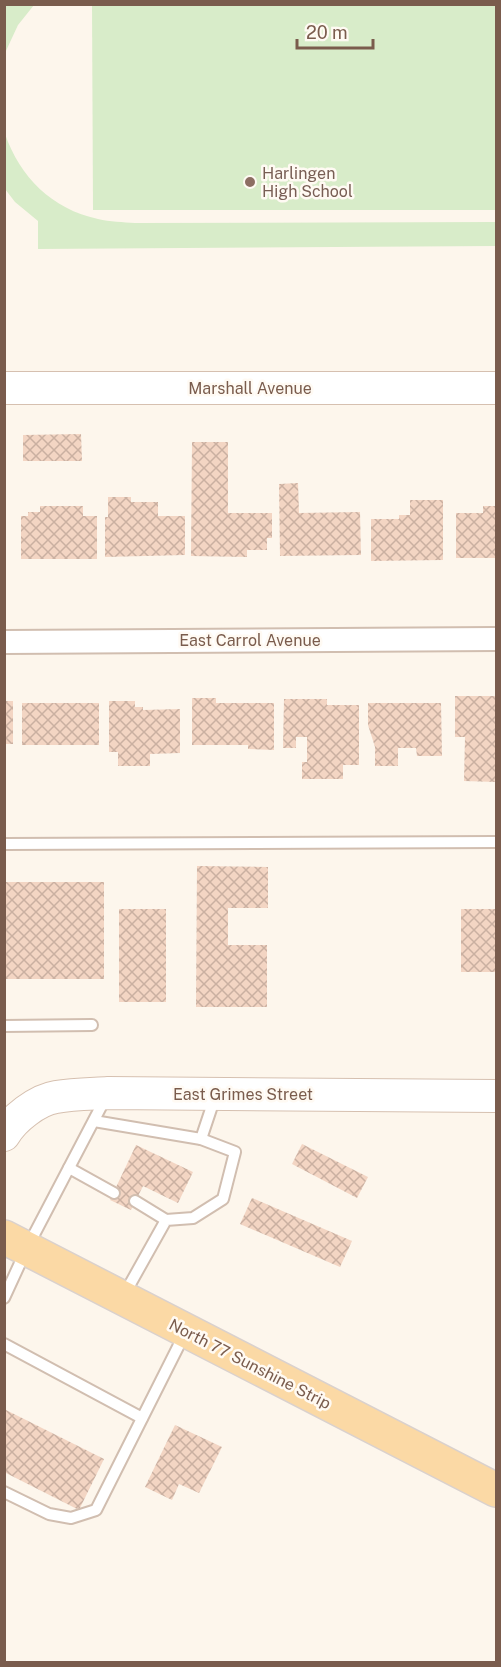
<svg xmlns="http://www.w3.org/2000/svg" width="501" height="1667" font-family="'Public Sans',sans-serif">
  <defs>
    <pattern id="building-cross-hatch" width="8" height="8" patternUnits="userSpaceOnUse" patternTransform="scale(1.5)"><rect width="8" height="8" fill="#f3d5c3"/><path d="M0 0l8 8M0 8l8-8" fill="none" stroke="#cab0a1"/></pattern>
  </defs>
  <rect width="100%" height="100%" fill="#fdf6ec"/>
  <g fill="#d8ecc9">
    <path d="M 5,4 L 34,5 L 18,25 L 5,53 Z"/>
    <path d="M 92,5 L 496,5 L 496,210 L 93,210 Z"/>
    <path d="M 5,134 C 20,177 52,209 98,219 C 110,222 123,222 135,223 L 496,222 L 496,246 L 38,249 L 38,221 L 15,202 L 5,189 Z"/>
  </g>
  <g fill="url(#building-cross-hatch)">
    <path d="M 81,434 L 82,461 L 23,461 L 23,435 Z"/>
    <path d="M 192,442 L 228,442 L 228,513 L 272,513 L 272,538 L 267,538 L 267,550 L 247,550 L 247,557 L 191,556 Z"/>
    <path d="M 298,483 L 299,513 L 360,512 L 361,555 L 280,556 L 279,484 Z"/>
    <path d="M 108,497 L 131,497 L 131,502 L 158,502 L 158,516 L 185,516 L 185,555 L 105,557 L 105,517 L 108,517 Z"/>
    <path d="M 410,500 L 443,500 L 443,560 L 371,561 L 371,519 L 399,519 L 399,515 L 410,515 Z"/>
    <path d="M 40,506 L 83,506 L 83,516 L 97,516 L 97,559 L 21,559 L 21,516 L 28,516 L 28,512 L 40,512 Z"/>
    <path d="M 483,506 L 496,506 L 496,558 L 456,558 L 456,513 L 483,513 Z"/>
    <path d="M 455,696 L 496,696 L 496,782 L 464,781 L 465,737 L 455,737 Z"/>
    <path d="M 192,698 L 216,698 L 216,703 L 274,703 L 274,750 L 248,749 L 248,745 L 192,745 Z"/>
    <path d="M 284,699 L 327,699 L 327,705 L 359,705 L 359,765 L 343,765 L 343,779 L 302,779 L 302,762 L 307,762 L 307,737 L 296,737 L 296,748 L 283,748 Z"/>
    <rect x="5" y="701" width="8" height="43"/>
    <path d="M 109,701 L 135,701 L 135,707 L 143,707 L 143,710 L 180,709 L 180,753 L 150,754 L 150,766 L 118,766 L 118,752 L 109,752 Z"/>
    <rect x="22" y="703" width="77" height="42"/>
    <path d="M 368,703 L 441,703 L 442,756 L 417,756 L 416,748 L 398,748 L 398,766 L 375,766 L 375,747 L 368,725 Z"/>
    <path d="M 197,866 L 268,867 L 268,908 L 228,908 L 228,945 L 267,945 L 267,1007 L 196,1007 Z"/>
    <rect x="4" y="882" width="100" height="97"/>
    <rect x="119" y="909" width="47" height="93"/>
    <rect x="461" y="909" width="35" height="63"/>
    <path d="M 302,1144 L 368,1177 L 357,1198 L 292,1164 Z"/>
    <path d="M 136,1145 L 193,1172 L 178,1203 L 143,1186 L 131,1210 L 110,1200 Z"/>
    <path d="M 252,1198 L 352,1241 L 340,1267 L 240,1224 Z"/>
    <path d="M 4,1409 L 104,1459 L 79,1510 L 4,1472 Z"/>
    <path d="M 175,1425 L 222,1447 L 199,1493 L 179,1484 L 172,1500 L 145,1487 Z"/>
  </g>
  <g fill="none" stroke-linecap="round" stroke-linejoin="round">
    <g stroke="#d1beb0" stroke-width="14">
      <g id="lane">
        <path d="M 4,844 L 496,842"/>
        <path d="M 4,1026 L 92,1025"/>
        <path d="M 94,1121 L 201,1139 L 235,1152 L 223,1199 L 193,1218 L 166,1220 L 124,1295"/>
        <path d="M 201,1139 L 215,1097"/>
        <path d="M 69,1168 L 114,1193"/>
        <path d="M 135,1201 L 166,1220"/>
        <path d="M 4,1298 L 27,1248 L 106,1097"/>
        <path d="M 4,1344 L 142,1418"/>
        <path d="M 4,1492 L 49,1514 L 71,1518 L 96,1510 L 185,1333"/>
      </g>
    </g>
    <g stroke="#d1beb0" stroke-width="26">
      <path id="street" d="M 4,642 L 496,639"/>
    </g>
    <g stroke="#d6c0b0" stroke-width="34">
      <g id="secondary">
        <path d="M 4,388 L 496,388"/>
        <path d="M 4,1135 C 13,1119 37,1100 56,1097 C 73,1094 91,1094 108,1093 L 496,1096"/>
      </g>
    </g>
    <g stroke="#dad1cd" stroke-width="36">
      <path id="primary" d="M 4,1237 L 496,1490"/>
    </g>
    <use href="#lane" stroke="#fff" stroke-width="10"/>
    <use href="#street" stroke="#fff" stroke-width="22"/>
    <use href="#secondary" stroke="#fff" stroke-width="32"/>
    <use href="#primary" stroke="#fbd9a5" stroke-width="33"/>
  </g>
  <circle fill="#8d6e63" stroke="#fffaf3" stroke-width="2" cx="250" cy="182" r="6"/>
  <g text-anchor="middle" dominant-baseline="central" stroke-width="5" stroke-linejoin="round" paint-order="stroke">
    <g font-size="16" fill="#785e54" stroke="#fffaf3" text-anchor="start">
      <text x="262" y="173">Harlingen<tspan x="262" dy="18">High School</tspan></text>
    </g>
    <g font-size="16" fill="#7a5c4d" stroke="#fffaf3">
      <text x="250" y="388">Marshall Avenue</text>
      <text x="250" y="640">East Carrol Avenue</text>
      <text x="243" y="1094">East Grimes Street</text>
      <text transform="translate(250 1364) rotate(27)">North 77 Sunshine Strip</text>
    </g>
  </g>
  <rect width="501" height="1667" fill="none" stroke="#7a5c4d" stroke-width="12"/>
  <path d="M297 39v9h76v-9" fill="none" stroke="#7a5c4d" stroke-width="3"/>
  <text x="306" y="39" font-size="18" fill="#7a5c4d" stroke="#fffaf3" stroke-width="4.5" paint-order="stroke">20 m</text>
</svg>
